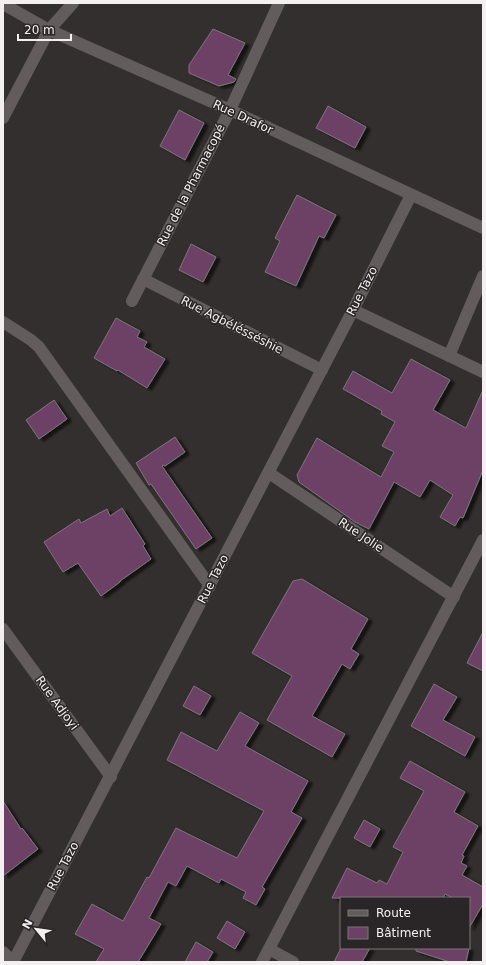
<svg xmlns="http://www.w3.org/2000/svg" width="486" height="965" font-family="'DejaVu Sans',sans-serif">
  <defs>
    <filter id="shadow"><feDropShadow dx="4.5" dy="2.5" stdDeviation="1" flood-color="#0009"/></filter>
  </defs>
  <rect width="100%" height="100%" fill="#342f2f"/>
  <g fill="#6d4166" stroke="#7b767a" filter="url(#shadow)">
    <path d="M 213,29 L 245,43 L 228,75 L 236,79 L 234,82 L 219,86 L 189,73 L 189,65 Z"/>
    <path d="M 328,106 L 366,127 L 355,148 L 316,128 Z"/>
    <path d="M 179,110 L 204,123 L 185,160 L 160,146 Z"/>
    <path d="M 297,195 L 336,215 L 324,238 L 319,236 L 296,286 L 265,272 L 280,241 L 275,238 Z"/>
    <path d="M 191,244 L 216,257 L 203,282 L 179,270 Z"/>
    <path d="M 116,318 L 140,331 L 137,337 L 147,342 L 144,347 L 165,359 L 147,388 L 118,370 L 117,371 L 94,358 Z"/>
    <path d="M 411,359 L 450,380 L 433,410 L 466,428 L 483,390 L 483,470 L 463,518 L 460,517 L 455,526 L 440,517 L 453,495 L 430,480 L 420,497 L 394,482 L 369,529 L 355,522 L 299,482 L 297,475 L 317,438 L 381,477 L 394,452 L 382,446 L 395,422 L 381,414 L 382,411 L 343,389 L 353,371 L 392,393 Z"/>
    <path d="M 54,400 L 67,419 L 39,439 L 26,420 Z"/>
    <path d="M 175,437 L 185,452 L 165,466 L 163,465 L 162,466 L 212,538 L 196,549 L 151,484 L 149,485 L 136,463 Z"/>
    <path d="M 122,508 L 145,544 L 143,546 L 151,559 L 120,581 L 120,582 L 101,596 L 78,563 L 63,572 L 44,542 L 79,519 L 81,523 L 107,509 L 110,516 Z"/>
    <path d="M 302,579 L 368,619 L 351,649 L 359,654 L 350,669 L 342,664 L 312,716 L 345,734 L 332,757 L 267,720 L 292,676 L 252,653 L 293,581 Z"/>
    <path d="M 483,632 L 483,671 L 467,663 Z"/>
    <path d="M 434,684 L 457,697 L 443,720 L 475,737 L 465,756 L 411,726 Z"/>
    <path d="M 194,686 L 211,696 L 200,715 L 183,706 Z"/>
    <path d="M 240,712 L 259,723 L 245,746 L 308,781 L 291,812 L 302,818 L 262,887 L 265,889 L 256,905 L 243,898 L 246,892 L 221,879 L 219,883 L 187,866 L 176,886 L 168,882 L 149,918 L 161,924 L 138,962 L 96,962 L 104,949 L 75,934 L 92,904 L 123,921 L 147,877 L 149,878 L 176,828 L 237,858 L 264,811 L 167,760 L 181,732 L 217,751 Z"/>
    <path d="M 410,761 L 465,792 L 454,812 L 478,826 L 462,855 L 464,856 L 461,863 L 467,866 L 462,875 L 483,887 L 483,904 L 469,928 L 469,898 L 453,898 L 445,894 L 443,898 L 332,898 L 347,868 L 377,883 L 379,880 L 387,884 L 403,852 L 393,847 L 424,791 L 400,778 Z"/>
    <path d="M 3,801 L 21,829 L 22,828 L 38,849 L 3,876 Z"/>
    <path d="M 364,820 L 380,829 L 370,847 L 354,838 Z"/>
    <path d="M 227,921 L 245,932 L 235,949 L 217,938 Z"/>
    <path d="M 196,942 L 213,952 L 207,962 L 185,962 Z"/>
    <path d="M 341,948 L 370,948 L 362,962 L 334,962 Z"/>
    <path d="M 416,948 L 469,948 L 466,962 L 450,962 L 416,951 Z"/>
  </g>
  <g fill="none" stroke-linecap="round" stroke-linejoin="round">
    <g stroke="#625c5d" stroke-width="12">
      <path d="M 3,4 L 49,30 L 230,110 L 483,228"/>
      <path d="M 3,118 L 49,30 L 73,3"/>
      <path d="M 143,279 L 322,370"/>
      <path d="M 132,301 L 230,110 L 279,3"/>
      <path d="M 353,310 L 483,372"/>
      <path d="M 3,322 L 31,340 L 39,347 L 210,586"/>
      <path d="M 449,356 L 483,276"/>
      <path d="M 269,473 L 454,597"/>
      <path d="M 3,629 L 111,777"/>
      <path d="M 269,949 L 293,962"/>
      <path d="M 3,952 L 13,962"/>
      <path d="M 13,962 L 353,310 L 411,195"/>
      <path d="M 262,962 L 483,540"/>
    </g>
  </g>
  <g text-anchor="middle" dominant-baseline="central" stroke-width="3" stroke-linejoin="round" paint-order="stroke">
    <g font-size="12" fill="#f4f0f1" stroke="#2a2526">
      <text transform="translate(243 117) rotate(25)">Rue Drafor</text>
      <text transform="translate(191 185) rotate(-63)">Rue de la Pharmacopé</text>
      <text transform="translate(362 291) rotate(-63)">Rue Tazo</text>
      <text transform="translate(232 325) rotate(27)">Rue Agbélésséshie</text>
      <text transform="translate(361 535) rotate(34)">Rue Jolie</text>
      <text transform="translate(213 579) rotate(-63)">Rue Tazo</text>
      <text transform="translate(57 703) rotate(54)">Rue Adjoyi</text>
      <text transform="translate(63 866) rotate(-62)">Rue Tazo</text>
    </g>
  </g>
  <rect width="486" height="965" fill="none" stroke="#f4f0f1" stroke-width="8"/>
  <rect x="340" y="897" width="130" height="52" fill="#2a2526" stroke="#7b7677"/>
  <rect x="348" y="910" width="20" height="6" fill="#625c5d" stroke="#7b7677"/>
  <text x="376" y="917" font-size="12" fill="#f4f0f1">Route</text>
  <rect x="348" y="927" width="20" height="12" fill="#6d4166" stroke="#7b7677"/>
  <text x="376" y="937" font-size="12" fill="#f4f0f1">Bâtiment</text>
  <g transform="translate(36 929) rotate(299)" stroke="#2a2526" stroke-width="3" paint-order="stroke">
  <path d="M0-3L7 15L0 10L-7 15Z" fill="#f4f0f1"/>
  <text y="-6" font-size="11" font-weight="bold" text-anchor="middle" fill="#f4f0f1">N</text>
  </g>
  <path d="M18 34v6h53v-6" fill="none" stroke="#f4f0f1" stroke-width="2"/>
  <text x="24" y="34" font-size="12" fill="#f4f0f1" stroke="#2a2526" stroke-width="3" paint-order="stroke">20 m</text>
</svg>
